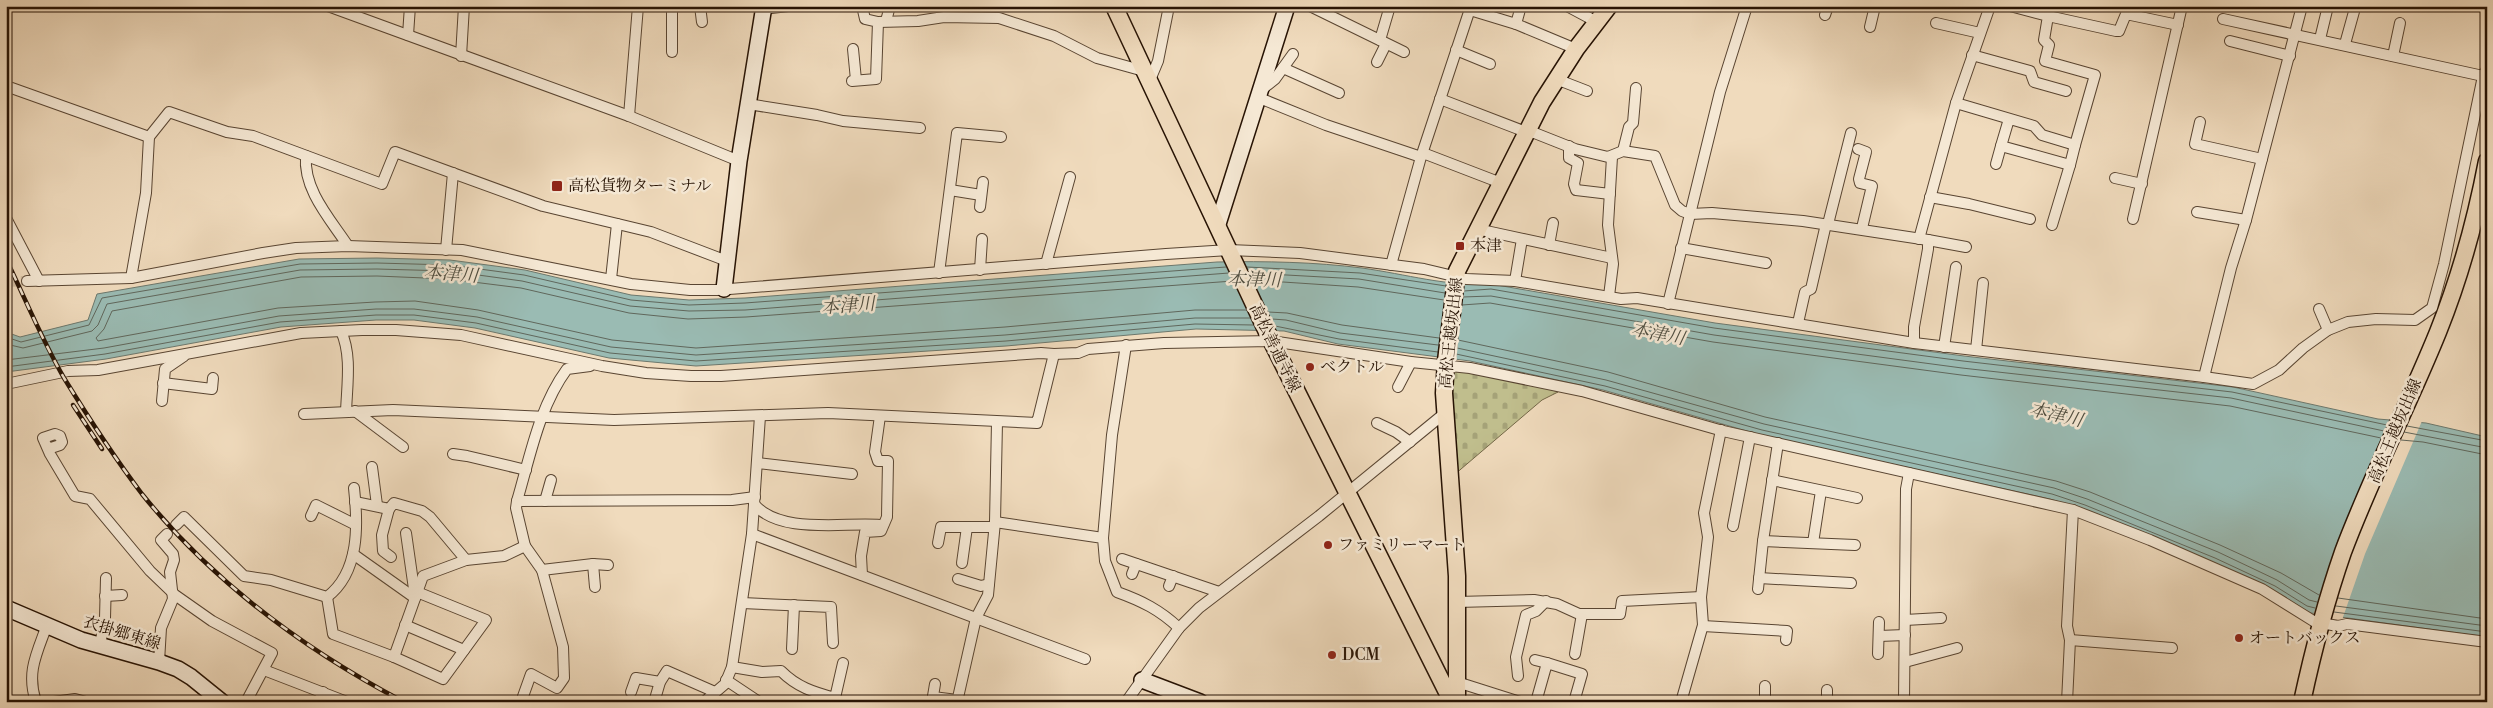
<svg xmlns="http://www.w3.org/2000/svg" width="2493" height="708" font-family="'Libre Bodoni','Noto Serif JP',serif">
  <defs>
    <pattern id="cemetery-stones" width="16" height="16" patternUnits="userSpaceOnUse" patternTransform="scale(1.25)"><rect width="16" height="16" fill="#c0be8d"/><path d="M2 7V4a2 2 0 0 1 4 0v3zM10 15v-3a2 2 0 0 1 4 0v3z" fill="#a5a278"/></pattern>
  </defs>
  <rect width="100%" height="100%" fill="#f0dbbd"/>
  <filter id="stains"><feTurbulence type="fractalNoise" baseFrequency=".004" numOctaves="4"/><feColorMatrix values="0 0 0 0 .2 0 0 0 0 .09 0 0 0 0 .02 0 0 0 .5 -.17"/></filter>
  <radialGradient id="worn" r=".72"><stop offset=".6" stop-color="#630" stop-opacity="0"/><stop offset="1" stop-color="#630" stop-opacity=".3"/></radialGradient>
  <path fill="url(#cemetery-stones)" stroke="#746848" d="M 1451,368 L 1544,387 L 1558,392 L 1542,400 L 1454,475 Z"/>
  <path fill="#9abbb3" stroke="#6c786d" d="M 377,258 L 450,260 L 525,270 L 631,295 L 689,300 L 745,298 L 1217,262 C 1265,261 1315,262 1362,268 C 1405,274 1449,287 1491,284 L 1715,323 L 1964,356 L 2233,387 L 2378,419 L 2426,423 L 2487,437 L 2487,637 L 2311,613 L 2083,509 L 2050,499 L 1761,435 L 1603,390 L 1470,361 L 1338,344 L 1284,331 L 1196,329 L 1006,346 L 696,366 L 609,358 L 475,328 L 414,320 L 376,320 L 281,327 L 106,359 L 6,372 L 6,332 L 20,337 L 88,320 L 97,294 L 299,259 Z"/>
  <path fill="#f0dbbd" d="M 2391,417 L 2422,421 L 2365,554 L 2342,620 L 2313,616 L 2335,548 Z"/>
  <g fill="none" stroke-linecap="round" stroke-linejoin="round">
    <g stroke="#60675c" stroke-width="1">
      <path d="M 1247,267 L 1360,273 L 1446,286"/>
      <path d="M 1250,273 L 1359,279 L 1445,293"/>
      <path d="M 1253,280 L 1358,287 L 1444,300"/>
      <path d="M 1233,281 L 746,317 L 688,319 L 629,313 L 521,288 L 449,279 L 377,276 L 301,277 L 112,311 L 104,329 L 96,338 L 98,341 L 103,340 L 278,308 L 375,302 L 415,301 L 478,310 L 612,340 L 696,348 L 1005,327 L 1195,310 L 1247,310"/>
      <path d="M 1464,291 L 1491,289 L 1714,328 L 1963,361 L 2232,392 L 2387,425"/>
      <path d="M 1463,297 L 1491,296 L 1714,335 L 1962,368 L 2231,398 L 2384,431"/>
      <path d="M 1462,305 L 1490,303 L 1713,342 L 1961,375 L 2230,406 L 2381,438"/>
      <path d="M 1268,312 L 1287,313 L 1342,325 L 1439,338"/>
      <path d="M 1272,319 L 1286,320 L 1340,333 L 1438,345"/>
      <path d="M 1275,326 L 1339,339 L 1438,352"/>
      <path d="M 6,337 L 21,342 L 89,325 L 102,298 L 300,264 L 377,263 L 450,265 L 524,275 L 631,300 L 689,305 L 745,303 L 1226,267"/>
      <path d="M 1458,340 L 1608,372 L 1765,417 L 2056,481 L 2090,492 L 2220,545 L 2281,573 L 2319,595"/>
      <path d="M 6,344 L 23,348 L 92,331 L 98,325 L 107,304 L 300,270 L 377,269 L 449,271 L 522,281 L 630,306 L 689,311 L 745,310 L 1229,273"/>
      <path d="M 1457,348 L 1606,380 L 1764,424 L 2054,488 L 2087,499 L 2218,552 L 2277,580 L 2309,600 L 2317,602"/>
      <path d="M 1456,354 L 1605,386 L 1762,430 L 2052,494 L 2085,505 L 2215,558 L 2275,586 L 2307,606 L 2315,608"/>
      <path d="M 6,360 L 104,348 L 279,316 L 376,309 L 414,309 L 477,317 L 611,347 L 696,355 L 1005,335 L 1195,318 L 1250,318"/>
      <path d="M 6,367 L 105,354 L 280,322 L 376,315 L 414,315 L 476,323 L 610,353 L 696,361 L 1006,341 L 1195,324 L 1253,325"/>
      <path d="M 2407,426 L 2487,441"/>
      <path d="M 2404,432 L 2487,448"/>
      <path d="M 2401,440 L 2423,442 L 2487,455"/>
      <path d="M 2338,598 L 2487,619"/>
      <path d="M 2336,606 L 2487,626"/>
      <path d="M 2334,612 L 2487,632"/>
    </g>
    <path stroke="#d2bda1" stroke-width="10" stroke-dasharray="10 5" stroke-linecap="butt" d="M 6,282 L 27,281"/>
    <g stroke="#594532" stroke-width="12">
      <g id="street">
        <path d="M 328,6 L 629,116 L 739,161"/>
        <path d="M 672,6 L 672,52"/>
        <path d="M 700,6 L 702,22"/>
        <path d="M 1310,6 L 1404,52"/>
        <path d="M 1567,6 L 1597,22"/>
        <path d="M 2010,6 L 2048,16 L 2044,40 L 2049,45 L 2045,61 L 2095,75 L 2075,145"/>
        <path d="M 763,9 L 788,6"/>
        <path d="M 1470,10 L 1516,24 L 1521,6"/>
        <path d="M 1825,15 L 1828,6"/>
        <path d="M 2048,16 L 2116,31 L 2119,31 L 2126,14 L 2178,25"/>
        <path d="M 2223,19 L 2483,76"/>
        <path d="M 886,21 L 890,6"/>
        <path d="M 878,22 L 918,21 L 944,17 L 999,18 L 1054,36 L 1097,58 L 1144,71"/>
        <path d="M 1936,23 L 1980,33"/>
        <path d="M 1516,24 L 1576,49"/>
        <path d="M 1870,27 L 1875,6"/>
        <path d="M 408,35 L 410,6"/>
        <path d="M 2320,39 L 2328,6"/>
        <path d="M 1380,40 L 1390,6"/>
        <path d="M 2230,41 L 2290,56"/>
        <path d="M 2345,44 L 2355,8"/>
        <path d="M 853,49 L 856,80"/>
        <path d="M 1456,50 L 1490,64"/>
        <path d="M 1972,55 L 2030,71 L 2034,82 L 2066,91"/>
        <path d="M 461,56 L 464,6"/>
        <path d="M 2393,56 L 2400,23"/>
        <path d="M 1377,62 L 1386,44"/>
        <path d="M 1283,68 L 1339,93"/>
        <path d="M 1556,79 L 1587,91"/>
        <path d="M 1150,80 L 1158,61 L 1169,6"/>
        <path d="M 852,81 L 876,79 L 878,22 L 865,19 L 862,6"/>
        <path d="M 6,86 L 149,137"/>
        <path d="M 1260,91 L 1275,79 L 1293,54"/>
        <path d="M 1257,97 L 1326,125 L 1421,157"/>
        <path d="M 1440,99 L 1526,132"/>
        <path d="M 1956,103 L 2034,126 L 2042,135 L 2075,145 L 2070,165 L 2001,146 L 2009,119"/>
        <path d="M 748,104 L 817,115 L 843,121 L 920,128"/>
        <path d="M 629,116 L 638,6"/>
        <path d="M 2200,122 L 2195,144 L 2262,159"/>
        <path d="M 1527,130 L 1575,149 L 1608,157 L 1623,151 L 1655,156 L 1675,205 L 1682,211 L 1690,214 L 1712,213 L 1803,221 L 1928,240 L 1928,249 L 1914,327 L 1914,343"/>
        <path d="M 1569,146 L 1569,158 L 1578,163 L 1574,184 L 1576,190 L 1610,194"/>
        <path d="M 1858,149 L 1866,152 L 1859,179 L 1860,183 L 1872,186 L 1862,228"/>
        <path d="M 1623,151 L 1629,127 L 1633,123 L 1636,88"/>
        <path d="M 1423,153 L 1501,183"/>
        <path d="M 306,156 C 303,190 331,220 348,246"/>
        <path d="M 1996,164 L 2001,146"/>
        <path d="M 2115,178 L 2142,184"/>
        <path d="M 950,190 L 981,195"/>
        <path d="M 1930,197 L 1969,204 L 2030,219"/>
        <path d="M 980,207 L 983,182"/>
        <path d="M 2197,212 L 2246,220"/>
        <path d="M 6,218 L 39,281"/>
        <path d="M 2133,219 L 2182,6"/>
        <path d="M 1828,224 L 1851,133"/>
        <path d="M 2052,225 L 2070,165"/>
        <path d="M 1477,229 L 1612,258"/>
        <path d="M 1919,239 L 1956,103 L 1990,6"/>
        <path d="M 1928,240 L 1966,247"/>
        <path d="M 1549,245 L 1553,223"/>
        <path d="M 1681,248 L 1766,263"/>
        <path d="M 446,250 L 453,173"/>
        <path d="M 1046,264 L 1070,177"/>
        <path d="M 1391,265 L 1421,157 L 1471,6"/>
        <path d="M 980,270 L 982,239"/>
        <path d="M 939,273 L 957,133 L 1001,137"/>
        <path d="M 131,278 L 146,193 L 149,137 L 169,112 L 227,132 L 253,136 L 382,184 L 395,152 L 543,206 L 651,232 L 727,261"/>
        <path d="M 611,279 L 617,224"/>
        <path d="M 27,281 L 131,278 L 263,253 L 296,248 L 348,246 L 462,250 L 631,284 L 690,290 L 717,290 L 1166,254 L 1229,250 L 1300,253 L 1424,269 L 1466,279 L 1515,281 L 1621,299 L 1637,298 L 1914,343 L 2204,377 L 2231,268 L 2246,220 L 2302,6"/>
        <path d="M 1515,281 L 1522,239"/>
        <path d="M 1609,296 L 1613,264 L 1608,225 L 1612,157"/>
        <path d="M 1668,304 L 1720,92 L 1747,6"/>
        <path d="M 2319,309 L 2328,330"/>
        <path d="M 1798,323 L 1805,292 L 1811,289 L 1826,224"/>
        <path d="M 341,331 C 352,355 347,385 346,412"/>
        <path d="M 1944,347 L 1956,267"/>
        <path d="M 1976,350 L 1983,283"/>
        <path d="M 2204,377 L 2253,384 L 2279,370 L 2303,348 L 2328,330 L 2348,322 L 2376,319 L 2415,320 L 2432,308 L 2444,264 L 2483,76 L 2487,69"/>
        <path d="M 163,383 L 212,389 L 213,378"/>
        <path d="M 6,384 L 68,371 L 98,370 L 301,333 L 362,330 L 396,330 L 461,335 L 602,366 L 646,373 L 691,376 L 721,376 L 1041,353 L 1054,354 L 1078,353 L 1088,349 L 1164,343 L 1271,341 L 1411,362 L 1470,368 L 1582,391 L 1723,431 L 2073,510 L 2150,540 L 2262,589 L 2315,622 L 2338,626 L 2347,624 L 2487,642"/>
        <path d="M 1398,387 L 1411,362"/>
        <path d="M 162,401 L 165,369 L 184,356"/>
        <path d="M 355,411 L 403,447"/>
        <path d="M 304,414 L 393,410 L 614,420 L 828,413 L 1037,423 L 1054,354"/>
        <path d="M 1377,423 L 1396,432 L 1410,442"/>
        <path d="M 48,449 L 60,445 L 62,442 L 60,436 L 55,434 L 43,438 L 50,454 L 75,496 L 90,499 L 150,571 L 175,595 L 212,621 L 272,653 L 246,702"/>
        <path d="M 453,454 L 467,456 L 526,470"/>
        <path d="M 757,463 L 852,474"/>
        <path d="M 372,467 L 377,505"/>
        <path d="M 1772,480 L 1857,498"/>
        <path d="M 517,501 L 732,500 L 755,497"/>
        <path d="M 545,501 L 551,480"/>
        <path d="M 355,502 L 389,509 L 394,503 L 422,511 L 430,517 L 466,560"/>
        <path d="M 754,504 C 780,535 844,522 880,525"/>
        <path d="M 389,509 L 382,535 L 383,551 L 391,557"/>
        <path d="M 311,516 L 316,505 L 356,525"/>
        <path d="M 995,522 L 1103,538 L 1105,561 L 1117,592 C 1142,601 1160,610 1179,628"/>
        <path d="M 176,525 L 184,517 L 244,576 L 271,580 L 327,597 C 360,572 358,524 354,488"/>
        <path d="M 1733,526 L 1750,437"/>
        <path d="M 752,534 L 1085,659"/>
        <path d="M 1103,538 L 1112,435 L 1126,345"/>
        <path d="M 1763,541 L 1855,545"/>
        <path d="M 938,543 L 941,527 L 994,527"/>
        <path d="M 1813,543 L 1821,491"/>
        <path d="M 525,546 L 542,570 L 593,564 L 608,565"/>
        <path d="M 353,554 L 415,598"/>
        <path d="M 1122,559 L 1219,592"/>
        <path d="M 962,563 L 967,527"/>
        <path d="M 593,564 L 595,587"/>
        <path d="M 1132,574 L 1136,564"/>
        <path d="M 862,575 L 861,556 L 865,532 L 881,531 L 887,517 L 888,461 L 878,461 L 875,452 L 880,416"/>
        <path d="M 1759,578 L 1851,583"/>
        <path d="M 958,579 L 981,586 L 989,584"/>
        <path d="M 1169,586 L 1173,576"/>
        <path d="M 1758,589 L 1763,541 L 1778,443"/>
        <path d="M 105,596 L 122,595"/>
        <path d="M 327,597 L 333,634 L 394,657 L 443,679 L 486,620 L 417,592 L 414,589 L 406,533"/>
        <path d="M 1457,602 L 1534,600 L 1557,604 L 1579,614 L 1620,614 L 1622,601 L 1701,597"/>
        <path d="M 742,603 L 831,607 L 833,643"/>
        <path d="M 1905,620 L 1941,618"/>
        <path d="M 405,625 L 464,650"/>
        <path d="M 1703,626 L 1787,631 L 1786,640"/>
        <path d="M 1879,636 L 1905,635"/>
        <path d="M 2070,640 L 2172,648"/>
        <path d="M 100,645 L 105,618 L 106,578"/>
        <path d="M 792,649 L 794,605"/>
        <path d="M 1575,654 L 1582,614"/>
        <path d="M 1878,654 L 1879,622"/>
        <path d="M 394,657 L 423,576 L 466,560 L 504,556 L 525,546 L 516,508 L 517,501 C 530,457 539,407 567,369 L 590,366"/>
        <path d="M 1535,660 L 1547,663"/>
        <path d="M 159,662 L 161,628 L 173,599 L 170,572 L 174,560 L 173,554 L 161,540 L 167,534"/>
        <path d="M 1905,662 L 1957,648"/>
        <path d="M 732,667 L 762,672 L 781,671 C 797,687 813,692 835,698 L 843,663"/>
        <path d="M 264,670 L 347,702"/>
        <path d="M 1518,676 L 1516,657 L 1526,615 L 1536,611 L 1546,601"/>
        <path d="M 726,680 L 759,702"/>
        <path d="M 1457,682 L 1520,702"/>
        <path d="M 631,692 L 636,678 L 660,682"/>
        <path d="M 933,697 L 957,700"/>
        <path d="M 655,699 L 660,682 L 667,671 L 715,692"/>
        <path d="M 36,702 C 26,672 37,653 47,625"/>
        <path d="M 54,702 L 75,699 L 86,702"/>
        <path d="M 319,702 L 323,692"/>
        <path d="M 521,702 L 531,674 L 557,688 L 564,678 L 563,647 L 542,570"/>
        <path d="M 704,702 L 725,684 L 732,667 L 752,534 L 760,416"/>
        <path d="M 932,702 L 935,684"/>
        <path d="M 957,702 L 976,618 L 988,595 L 995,522 L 997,422"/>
        <path d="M 1126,702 L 1179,628 L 1199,608 L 1319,516 L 1445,413"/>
        <path d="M 1536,702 L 1547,663 L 1582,674 L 1574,702"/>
        <path d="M 1681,702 L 1703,625 L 1701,597 L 1708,537 L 1704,513 L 1721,430"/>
        <path d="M 1765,702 L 1765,686"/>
        <path d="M 1827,702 L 1827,690"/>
        <path d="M 1904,702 L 1906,489 L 1909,473"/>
        <path d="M 2067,702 L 2070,640 L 2067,626 L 2073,510"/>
      </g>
    </g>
    <g stroke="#271304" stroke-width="18">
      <g id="secondary">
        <path d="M 1218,224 L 1287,6"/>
        <path d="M 724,289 L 739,161 L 764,6"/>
        <path d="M 6,608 L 81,640 L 159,662 L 178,669 L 191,677 L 222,702"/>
        <path d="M 1142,680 L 1200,702"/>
      </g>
    </g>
    <g stroke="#271304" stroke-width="19">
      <g id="primary">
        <path d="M 1114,6 L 1268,334 L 1452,702"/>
        <path d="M 1457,702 L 1457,576 L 1444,393 L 1446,361 L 1457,271 L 1542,102 L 1576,49 L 1609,6"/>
        <path d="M 2302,702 C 2313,651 2326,601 2343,552 C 2371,477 2408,406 2438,332 C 2460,277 2476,219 2487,161"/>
      </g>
    </g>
    <use href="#street" stroke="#f5e8d4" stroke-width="10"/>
    <use href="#secondary" stroke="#f5e8d4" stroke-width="15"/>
    <use href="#primary" stroke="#f0dbbd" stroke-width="16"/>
    <g stroke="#271304" stroke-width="4.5">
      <g id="rail">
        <path d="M 6,259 C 25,298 42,340 64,378 C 88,417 114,457 142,494 C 212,581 305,650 404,702"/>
        <path d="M 73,405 L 102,449"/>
      </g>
    </g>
    <use href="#rail" stroke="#f5e8d4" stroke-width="2.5" stroke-dasharray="8" stroke-linecap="butt"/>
  </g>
  <g fill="#8f2418" stroke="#f5e8d4" stroke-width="2">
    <rect x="551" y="180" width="12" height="12" rx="2.5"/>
    <rect x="1455" y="241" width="10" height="10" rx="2.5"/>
    <circle cx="1310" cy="367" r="5"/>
    <circle cx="1328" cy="545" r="5"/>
    <circle cx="2239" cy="638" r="5"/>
    <circle cx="1332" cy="655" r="5"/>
  </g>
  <g text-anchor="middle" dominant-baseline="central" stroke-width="5" stroke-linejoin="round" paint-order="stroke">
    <g font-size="16" fill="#271304" stroke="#f5e8d4" text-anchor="start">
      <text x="568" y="186">高松貨物ターミナル</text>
      <text x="1470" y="246">本津</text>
      <text x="1320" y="367">ベクトル</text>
      <text x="1338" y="545">ファミリーマート</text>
      <text x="2249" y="638">オートバックス</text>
      <text x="1342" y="655">DCM</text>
    </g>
    <g font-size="16" fill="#271304" stroke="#f5e8d4">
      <text transform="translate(1451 333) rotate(-84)">高松王越坂出線</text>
      <text transform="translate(1275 348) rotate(64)">高松善通寺線</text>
      <text transform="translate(2395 431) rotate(-67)">高松王越坂出線</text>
      <text transform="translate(122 633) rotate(17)">衣掛郷東線</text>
    </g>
    <g font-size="18" font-style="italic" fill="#4f4e41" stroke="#f5e8d4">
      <text transform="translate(451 274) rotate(5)">本津川</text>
      <text transform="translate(1254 280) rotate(1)">本津川</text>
      <text transform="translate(848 306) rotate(-4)">本津川</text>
      <text transform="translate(1658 334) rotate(11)">本津川</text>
      <text transform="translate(2056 415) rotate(13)">本津川</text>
    </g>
  </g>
  <rect width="2493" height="708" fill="none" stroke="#f0dbbd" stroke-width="25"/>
  <rect x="8" y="8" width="2478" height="693" fill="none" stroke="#271304" stroke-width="2.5"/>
  <rect x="12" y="12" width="2468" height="683" fill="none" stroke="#271304"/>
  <rect width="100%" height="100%" filter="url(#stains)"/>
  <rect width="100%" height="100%" fill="url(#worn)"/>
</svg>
